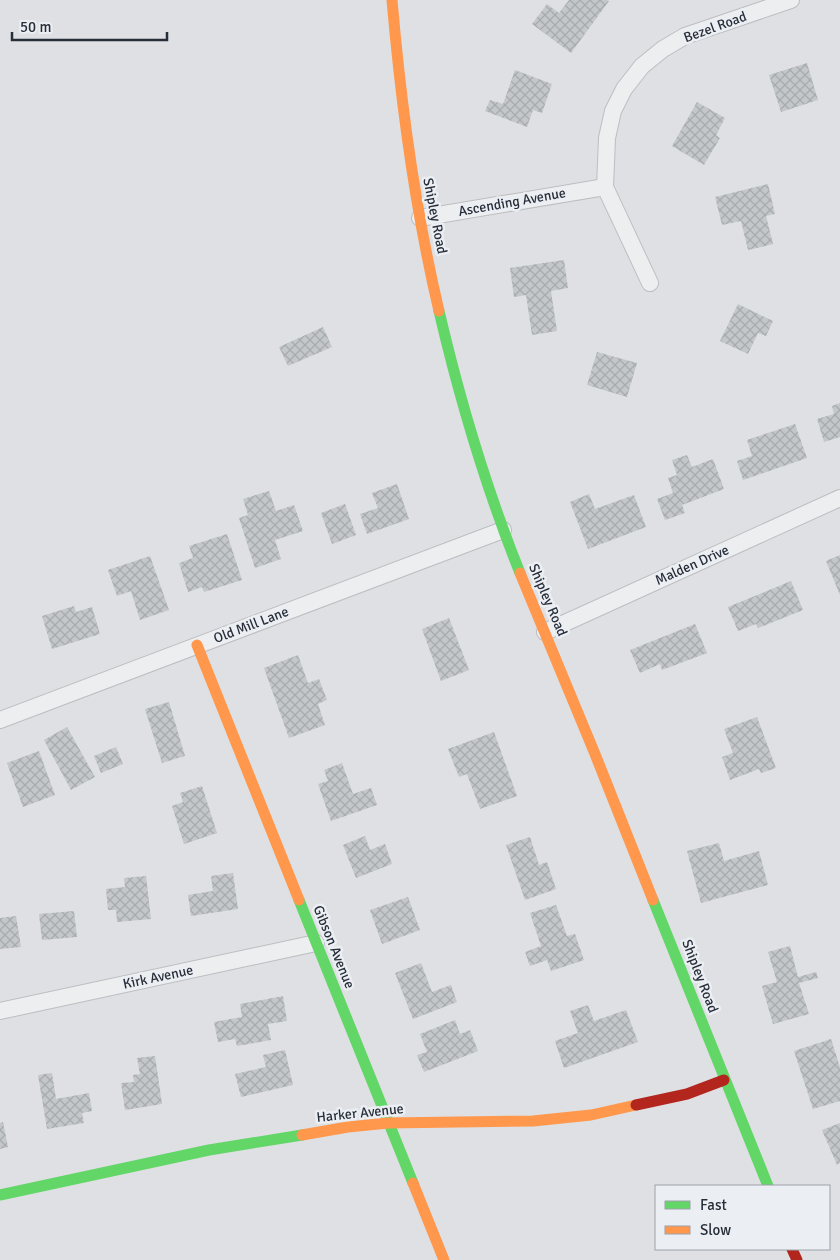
<svg xmlns="http://www.w3.org/2000/svg" width="840" height="1260" font-family="Signika,sans-serif">
  <defs>
    <pattern id="building-cross-hatch" width="8" height="8" patternUnits="userSpaceOnUse" patternTransform="scale(1.25)"><rect width="8" height="8" fill="#c4c7ca"/><path d="M0 0l8 8M0 8l8-8" fill="none" stroke="#a8abae"/></pattern>
  </defs>
  <rect width="100%" height="100%" fill="#dee0e3"/>
  <g fill="url(#building-cross-hatch)">
    <path d="M 569,0 L 607,0 L 609,1 L 571,53 L 532,24 L 547,4 L 559,13 Z"/>
    <path d="M 807,63 L 818,100 L 781,112 L 769,75 Z"/>
    <path d="M 515,70 L 552,84 L 542,113 L 533,110 L 527,127 L 485,111 L 490,100 L 503,104 Z"/>
    <path d="M 697,102 L 725,118 L 716,135 L 720,138 L 704,165 L 672,146 Z"/>
    <path d="M 768,184 L 775,214 L 766,216 L 773,244 L 748,250 L 741,221 L 722,225 L 715,197 Z"/>
    <path d="M 564,260 L 568,288 L 551,291 L 557,331 L 532,335 L 526,295 L 514,297 L 510,268 Z"/>
    <path d="M 738,304 L 773,321 L 766,336 L 758,333 L 748,354 L 720,341 Z"/>
    <path d="M 323,327 L 332,347 L 288,366 L 279,347 Z"/>
    <path d="M 597,352 L 637,363 L 627,397 L 587,385 Z"/>
    <path d="M 840,403 L 840,437 L 824,442 L 817,419 L 834,414 L 832,406 Z"/>
    <path d="M 795,424 L 807,458 L 743,480 L 737,461 L 752,456 L 747,440 Z"/>
    <path d="M 687,455 L 692,467 L 713,459 L 724,489 L 682,505 L 685,513 L 665,520 L 657,499 L 673,493 L 668,478 L 677,475 L 672,460 Z"/>
    <path d="M 397,484 L 409,519 L 367,534 L 360,514 L 378,508 L 372,493 Z"/>
    <path d="M 269,491 L 276,511 L 294,505 L 303,531 L 275,540 L 281,559 L 255,568 L 239,518 L 248,515 L 243,499 Z"/>
    <path d="M 589,494 L 595,509 L 634,495 L 646,527 L 588,549 L 570,502 Z"/>
    <path d="M 345,504 L 356,535 L 332,544 L 321,513 Z"/>
    <path d="M 227,534 L 242,580 L 204,592 L 202,587 L 188,592 L 179,563 L 193,558 L 189,546 Z"/>
    <path d="M 840,555 L 840,595 L 826,561 Z"/>
    <path d="M 150,556 L 169,610 L 140,620 L 131,591 L 117,596 L 108,570 Z"/>
    <path d="M 791,581 L 803,610 L 758,628 L 756,624 L 738,631 L 728,607 Z"/>
    <path d="M 74,606 L 76,612 L 92,607 L 100,634 L 52,649 L 42,616 Z"/>
    <path d="M 449,618 L 469,670 L 441,681 L 422,629 Z"/>
    <path d="M 695,624 L 707,653 L 662,670 L 660,664 L 640,673 L 630,650 Z"/>
    <path d="M 298,655 L 308,683 L 319,679 L 327,700 L 318,704 L 325,725 L 289,738 L 264,668 Z"/>
    <path d="M 169,702 L 185,756 L 162,763 L 145,709 Z"/>
    <path d="M 757,717 L 776,768 L 761,773 L 759,769 L 730,780 L 722,757 L 733,753 L 724,729 Z"/>
    <path d="M 67,727 L 95,777 L 71,790 L 44,740 Z"/>
    <path d="M 494,732 L 517,796 L 480,809 L 467,774 L 459,777 L 448,749 Z"/>
    <path d="M 116,747 L 123,764 L 101,773 L 94,756 Z"/>
    <path d="M 39,751 L 55,795 L 23,807 L 7,763 Z"/>
    <path d="M 342,763 L 353,794 L 371,788 L 377,805 L 331,821 L 318,784 L 328,781 L 324,770 Z"/>
    <path d="M 202,786 L 217,833 L 184,844 L 172,806 L 183,802 L 180,793 Z"/>
    <path d="M 365,836 L 370,850 L 385,844 L 392,864 L 356,878 L 343,845 Z"/>
    <path d="M 530,837 L 539,865 L 547,862 L 556,889 L 525,900 L 506,845 Z"/>
    <path d="M 719,843 L 724,861 L 759,851 L 768,885 L 701,903 L 687,851 Z"/>
    <path d="M 233,873 L 238,909 L 191,916 L 188,895 L 213,891 L 211,876 Z"/>
    <path d="M 146,876 L 151,919 L 117,922 L 116,910 L 108,910 L 106,889 L 125,887 L 124,878 Z"/>
    <path d="M 408,897 L 420,930 L 382,944 L 370,910 Z"/>
    <path d="M 556,905 L 567,936 L 575,934 L 584,960 L 551,971 L 547,960 L 530,966 L 525,952 L 541,946 L 530,913 Z"/>
    <path d="M 74,911 L 77,937 L 42,940 L 39,914 Z"/>
    <path d="M 16,916 L 21,947 L 0,949 L 0,918 Z"/>
    <path d="M 790,946 L 798,977 L 816,972 L 818,978 L 799,983 L 809,1014 L 773,1024 L 762,986 L 777,982 L 768,952 Z"/>
    <path d="M 421,963 L 432,992 L 451,985 L 457,1002 L 413,1019 L 395,973 Z"/>
    <path d="M 283,996 L 287,1021 L 268,1024 L 271,1040 L 237,1046 L 235,1039 L 218,1042 L 214,1022 L 242,1017 L 240,1004 Z"/>
    <path d="M 588,1005 L 594,1021 L 626,1010 L 638,1042 L 564,1068 L 555,1041 L 578,1033 L 570,1011 Z"/>
    <path d="M 455,1020 L 460,1034 L 470,1030 L 478,1051 L 424,1072 L 417,1055 L 427,1052 L 420,1034 Z"/>
    <path d="M 831,1039 L 840,1067 L 840,1101 L 813,1109 L 794,1051 Z"/>
    <path d="M 285,1050 L 293,1085 L 241,1097 L 235,1074 L 266,1067 L 263,1055 Z"/>
    <path d="M 155,1056 L 162,1104 L 125,1110 L 121,1083 L 134,1082 L 133,1075 L 140,1074 L 137,1058 Z"/>
    <path d="M 52,1073 L 56,1099 L 89,1093 L 92,1111 L 82,1113 L 84,1123 L 47,1129 L 38,1075 Z"/>
    <path d="M 3,1122 L 8,1147 L 0,1149 L 0,1123 Z"/>
    <path d="M 840,1123 L 840,1163 L 837,1165 L 822,1130 Z"/>
  </g>
  <g fill="none" stroke-linecap="round" stroke-linejoin="round">
    <g stroke="#bcbec1" stroke-width="18">
      <g id="street">
        <path d="M 420,218 L 605,187"/>
        <path d="M 650,283 L 605,187 L 607,138 L 613,111 L 624,89 L 642,66 L 663,49 L 685,36 L 791,0"/>
        <path d="M 545,632 L 840,498"/>
        <path d="M 0,720 L 503,530"/>
        <path d="M 0,1011 L 316,943"/>
      </g>
    </g>
    <use href="#street" stroke="#edeef0" stroke-width="16"/>
    <g stroke="#63d668" stroke-width="11">
      <path d="M 439,311 C 460,401 486,488 520,573"/>
      <path d="M 299,900 L 413,1183"/>
      <path d="M 653,900 L 768,1186"/>
      <path d="M 0,1195 L 209,1150 L 302,1135"/>
    </g>
    <g stroke="#ff974d" stroke-width="11">
      <path d="M 392,0 C 401,105 415,209 439,311"/>
      <path d="M 520,573 L 595,754 L 653,900"/>
      <path d="M 197,645 L 299,900"/>
      <path d="M 302,1135 L 348,1127 L 388,1123 L 533,1121 L 591,1115 L 636,1105"/>
      <path d="M 413,1183 L 444,1260"/>
    </g>
    <g stroke="#b3261e" stroke-width="11">
      <path d="M 636,1105 L 687,1094 L 724,1080"/>
      <path d="M 792,1249 L 797,1260"/>
    </g>
  </g>
  <g text-anchor="middle" dominant-baseline="central" stroke-width="5" stroke-linejoin="round" paint-order="stroke">
    <g font-size="14" fill="#282e39" stroke="#ebeff3">
      <text transform="translate(715 27) rotate(-20)">Bezel Road</text>
      <text transform="translate(512 202) rotate(-10)">Ascending Avenue</text>
      <text transform="translate(435 216) rotate(79)">Shipley Road</text>
      <text transform="translate(692 565) rotate(-24)">Malden Drive</text>
      <text transform="translate(548 600) rotate(67)">Shipley Road</text>
      <text transform="translate(251 625) rotate(-21)">Old Mill Lane</text>
      <text transform="translate(334 947) rotate(68)">Gibson Avenue</text>
      <text transform="translate(700 976) rotate(69)">Shipley Road</text>
      <text transform="translate(158 977) rotate(-12)">Kirk Avenue</text>
      <text transform="translate(360 1113) rotate(-6)">Harker Avenue</text>
    </g>
  </g>
  <rect x="655" y="1185" width="175" height="65" fill="#ebeff3" stroke="#9da2a9"/>
  <rect x="665" y="1201" width="25" height="8" fill="#63d668" stroke="#9da2a9"/>
  <text x="700" y="1210" font-size="15" fill="#282e39">Fast</text>
  <rect x="665" y="1226" width="25" height="8" fill="#ff974d" stroke="#9da2a9"/>
  <text x="700" y="1235" font-size="15" fill="#282e39">Slow</text>
  <path d="M12 32v8h155v-8" fill="none" stroke="#282e39" stroke-width="2.5"/>
  <text x="20" y="32" font-size="15" fill="#282e39" stroke="#ebeff3" stroke-width="4" paint-order="stroke">50 m</text>
</svg>
